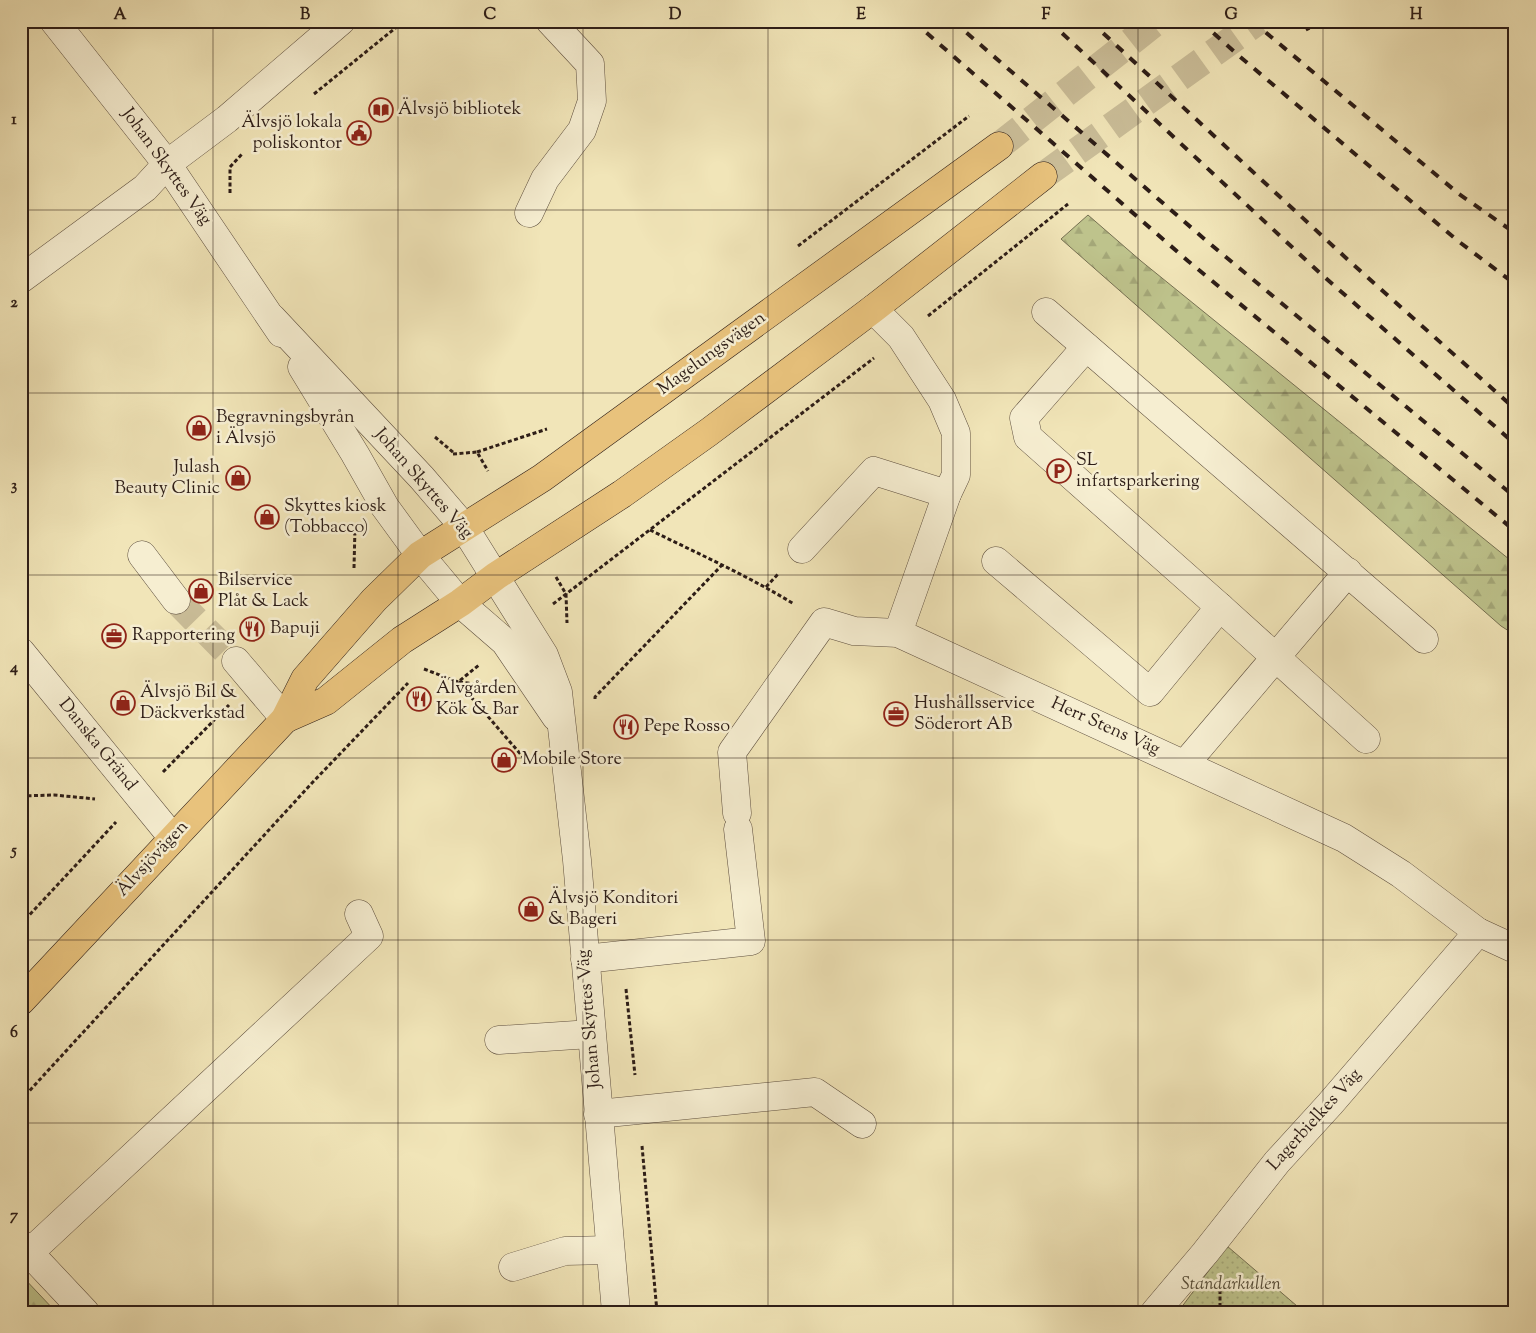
<svg xmlns="http://www.w3.org/2000/svg" width="1536" height="1333" font-family="'Sorts Mill Goudy',serif">
  <defs>
    <pattern id="forest-firs" width="22" height="20" patternUnits="userSpaceOnUse" patternTransform="scale(1.25)"><rect width="22" height="20" fill="#bec38c"/><path d="M5 1l3.5 6h-7zM16 11l3.5 6h-7z" fill="#a4a778"/></pattern>
    <pattern id="park-dots" width="8" height="8" patternUnits="userSpaceOnUse" patternTransform="scale(1.25)"><rect width="8" height="8" fill="#bec38c"/><path d="M2 2h.1M6 6h.1" fill="none" stroke="#a4a778" stroke-width="1.8" stroke-linecap="round"/></pattern>
  </defs>
  <rect width="100%" height="100%" fill="#f1e5b8"/>
  <filter id="stains"><feTurbulence type="fractalNoise" baseFrequency=".004" numOctaves="4"/><feColorMatrix values="0 0 0 0 .2 0 0 0 0 .09 0 0 0 0 .02 0 0 0 .5 -.17"/></filter>
  <radialGradient id="worn" r=".72"><stop offset=".6" stop-color="#630" stop-opacity="0"/><stop offset="1" stop-color="#630" stop-opacity=".3"/></radialGradient>
  <g fill="url(#forest-firs)" stroke="#767052">
    <path d="M 1088,215 L 1141,261 L 1515,564 L 1515,635 L 1501,626 L 1061,239 Z"/>
    <path d="M 21,1275 L 56,1312 L 21,1312 Z"/>
  </g>
  <path fill="url(#park-dots)" stroke="#767052" d="M 1227,1246 L 1304,1312 L 1178,1312 Z"/>
  <g fill="none" stroke-linecap="round" stroke-linejoin="round">
    <path stroke="#cabd98" stroke-width="28" stroke-dasharray="28 14" stroke-linecap="butt" d="M 176,600 L 236,661"/>
    <g stroke="#cabd98" stroke-width="28" stroke-dasharray="28 14" stroke-linecap="butt">
      <path d="M 999,146 L 1157,21"/>
      <path d="M 1043,176 L 1258,21"/>
    </g>
    <g stroke="#5e4f3f" stroke-width="29">
      <g id="minor">
        <path d="M 54,21 L 167,164 L 281,333"/>
        <path d="M 529,213 L 545,179 L 582,130 L 592,101 L 590,64 L 550,21"/>
        <path d="M 21,279 L 145,188 L 167,164 L 227,119 L 341,21"/>
        <path d="M 873,309 L 901,337 L 942,400 L 956,433 L 956,475 L 947,494 L 898,633"/>
        <path d="M 1046,312 L 1424,639"/>
        <path d="M 272,318 L 422,478 L 464,527 L 544,655 L 558,692 L 577,860 L 616,1312"/>
        <path d="M 1086,347 L 1024,418 L 1028,437 L 1220,607 L 1366,739"/>
        <path d="M 302,367 L 355,454 L 385,507 L 420,555 L 460,603 L 505,642 L 556,717"/>
        <path d="M 802,549 L 874,471 L 947,494"/>
        <path d="M 142,555 L 176,600"/>
        <path d="M 996,561 L 1150,692 L 1220,607"/>
        <path d="M 21,652 L 173,838"/>
        <path d="M 236,661 L 285,719"/>
        <path d="M 1185,764 L 1348,572"/>
        <path d="M 737,813 L 732,752 L 824,622 L 854,631 L 898,633 L 1344,838 L 1401,874 L 1478,932 L 1515,949"/>
        <path d="M 585,959 L 751,941 L 738,829"/>
        <path d="M 499,1040 L 591,1034"/>
        <path d="M 598,1114 L 815,1092 L 862,1124"/>
        <path d="M 21,1244 L 85,1312"/>
        <path d="M 29,1253 L 369,936 L 359,914"/>
        <path d="M 513,1267 L 565,1251 L 610,1250"/>
        <path d="M 1155,1312 L 1205,1253 L 1277,1162 L 1330,1104 L 1478,932"/>
      </g>
    </g>
    <g stroke="#2d1d17" stroke-width="29">
      <g id="major">
        <path d="M 285,719 L 326,701 L 402,640 L 460,603 L 496,576 L 622,494 L 709,432 L 873,309 L 1043,176"/>
        <path d="M 21,1001 L 285,719 L 305,679 L 374,600 L 420,555 L 542,478 L 999,146"/>
      </g>
    </g>
    <g stroke="#2d1d17" stroke-width="3" stroke-dasharray="4 2.5" stroke-linecap="butt">
      <path d="M 1511,21 L 1515,26"/>
      <path d="M 1306,30 L 1324,21"/>
      <path d="M 314,94 L 404,21"/>
      <path d="M 230,193 L 230,167 L 242,154"/>
      <path d="M 798,246 L 969,116"/>
      <path d="M 928,316 L 1068,204"/>
      <path d="M 435,437 L 454,453"/>
      <path d="M 477,452 L 547,429"/>
      <path d="M 453,454 L 477,452 L 488,471"/>
      <path d="M 650,530 C 699,554 748,576 794,604"/>
      <path d="M 354,568 L 355,527"/>
      <path d="M 556,577 L 566,594 L 567,623"/>
      <path d="M 766,587 L 779,573"/>
      <path d="M 553,604 L 874,358"/>
      <path d="M 424,669 L 458,682 L 479,665"/>
      <path d="M 458,682 L 530,765"/>
      <path d="M 459,682 L 493,686"/>
      <path d="M 595,699 L 595,697 L 722,565"/>
      <path d="M 163,772 L 229,705"/>
      <path d="M 21,796 L 54,795 L 95,799"/>
      <path d="M 21,924 L 116,822"/>
      <path d="M 626,989 L 635,1075"/>
      <path d="M 21,1100 L 312,783 L 408,683"/>
      <path d="M 642,1146 L 657,1312"/>
      <path d="M 1220,1290 L 1220,1312"/>
    </g>
    <use href="#minor" stroke="#f6eed1" stroke-width="28"/>
    <use href="#major" stroke="#e8c27c" stroke-width="28"/>
    <g stroke="#2d1d17" stroke-width="4" stroke-dasharray="9 9" stroke-linecap="butt">
      <path d="M 913,21 L 1188,261 L 1515,531"/>
      <path d="M 953,21 L 1209,243 L 1515,497"/>
      <path d="M 1049,21 L 1321,274 L 1515,444"/>
      <path d="M 1090,21 L 1346,258 L 1515,409"/>
      <path d="M 1200,21 L 1238,55 L 1458,241 L 1515,284"/>
      <path d="M 1252,21 L 1459,194 L 1515,233"/>
    </g>
  </g>
  <path fill="none" stroke="#2d1d17" stroke-width="1" stroke-opacity="0.55" d="M 213,21 L 213,1312M 398,21 L 398,1312M 583,21 L 583,1312M 768,21 L 768,1312M 953,21 L 953,1312M 1138,21 L 1138,1312M 1323,21 L 1323,1312M 21,210 L 1515,210M 21,393 L 1515,393M 21,575 L 1515,575M 21,758 L 1515,758M 21,940 L 1515,940M 21,1123 L 1515,1123"/>
  <defs>
    <g id="library-ring" transform="scale(1.25)"><circle r="9.5" fill="#f6eed1" stroke="#8f2418" stroke-width="1.5"/><path d="M-6-4Q-3-5.5-.7-3.5V5Q-3 3-6 4ZM6-4Q3-5.5 .7-3.5V5Q3 3 6 4Z" fill="#8f2418"/></g>
    <g id="civic-ring" transform="scale(1.25)"><circle r="9.5" fill="#f6eed1" stroke="#8f2418" stroke-width="1.5"/><path d="M-.6-6.5H3V-4.5H.6V-3L4-1V1h2V6H-6V1h2V-1L-.6-3ZM-1.2 2.5V6h2.4V2.5Z" fill="#8f2418"/></g>
    <g id="shop-ring" transform="scale(1.25)"><circle r="9.5" fill="#f6eed1" stroke="#8f2418" stroke-width="1.5"/><path d="M-5-2.5h2.3a2.7 3.5 0 0 1 5.4 0H5L5.5 6h-11ZM-1.5-2.5h3a1.5 2.3 0 0 0-3 0Z" fill="#8f2418"/></g>
    <g id="parking-ring" transform="scale(1.25)"><circle r="9.5" fill="#f6eed1" stroke="#8f2418" stroke-width="1.5"/><path d="M-3.5-5.5H1a3.5 3.5 0 0 1 0 7H-1V5.5H-3.5ZM-1-3.4V-.6H.8a1.4 1.4 0 0 0 0-2.8Z" fill="#8f2418"/></g>
    <g id="restaurant-ring" transform="scale(1.25)"><circle r="9.5" fill="#f6eed1" stroke="#8f2418" stroke-width="1.5"/><path d="M-5-6h1v4h1v-4h1v4h1v-4h1v5L-1.5 .5V6h-2V.5L-5-1ZM5-6V6H3V1.5H1.5Q1.5-4 5-6Z" fill="#8f2418"/></g>
    <g id="office-ring" transform="scale(1.25)"><circle r="9.5" fill="#f6eed1" stroke="#8f2418" stroke-width="1.5"/><path d="M-6-3h4V-5.5h4V-3h4V5H-6ZM-1-4.5V-3h2v-1.5ZM-6 0V1H6V0Z" fill="#8f2418"/></g>
  </defs>
  <g fill-rule="evenodd">
    <use href="#library-ring" x="381" y="110"/>
    <use href="#civic-ring" x="359" y="133"/>
    <use href="#shop-ring" x="199" y="428"/>
    <use href="#parking-ring" x="1059" y="471"/>
    <use href="#shop-ring" x="238" y="478"/>
    <use href="#shop-ring" x="267" y="517"/>
    <use href="#shop-ring" x="201" y="591"/>
    <use href="#restaurant-ring" x="252" y="629"/>
    <use href="#office-ring" x="114" y="636"/>
    <use href="#restaurant-ring" x="419" y="699"/>
    <use href="#shop-ring" x="123" y="703"/>
    <use href="#office-ring" x="896" y="714"/>
    <use href="#restaurant-ring" x="626" y="727"/>
    <use href="#shop-ring" x="504" y="760"/>
    <use href="#shop-ring" x="531" y="909"/>
  </g>
  <g text-anchor="middle" dominant-baseline="central" stroke-width="5" stroke-linejoin="round" paint-order="stroke">
    <g font-size="18" fill="#2d1d17" stroke="#f6eed1" text-anchor="start">
      <text x="398" y="110">Älvsjö bibliotek</text>
      <text x="342" y="123" text-anchor="end">Älvsjö lokala<tspan x="342" dy="21">poliskontor</tspan></text>
      <text x="216" y="418">Begravningsbyrån<tspan x="216" dy="21">i Älvsjö</tspan></text>
      <text x="1076" y="461">SL<tspan x="1076" dy="21">infartsparkering</tspan></text>
      <text x="220" y="468" text-anchor="end">Julash<tspan x="220" dy="21">Beauty Clinic</tspan></text>
      <text x="284" y="507">Skyttes kiosk<tspan x="284" dy="21">(Tobbacco)</tspan></text>
      <text x="218" y="581">Bilservice<tspan x="218" dy="21">Plåt &amp; Lack</tspan></text>
      <text x="270" y="629">Bapuji</text>
      <text x="132" y="636">Rapportering</text>
      <text x="436" y="689">Älvgården<tspan x="436" dy="21">Kök &amp; Bar</tspan></text>
      <text x="140" y="693">Älvsjö Bil &amp;<tspan x="140" dy="21">Däckverkstad</tspan></text>
      <text x="914" y="704">Hushållsservice<tspan x="914" dy="21">Söderort AB</tspan></text>
      <text x="644" y="727">Pepe Rosso</text>
      <text x="522" y="760">Mobile Store</text>
      <text x="548" y="899">Älvsjö Konditori<tspan x="548" dy="21">&amp; Bageri</tspan></text>
    </g>
    <g font-size="18" fill="#2d1d17" stroke="#f6eed1">
      <text transform="translate(166 167) rotate(54)">Johan Skyttes Väg</text>
      <text transform="translate(712 354) rotate(-36)">Magelungsvägen</text>
      <text transform="translate(423 484) rotate(49)">Johan Skyttes Väg</text>
      <text transform="translate(1105 727) rotate(24)">Herr Stens Väg</text>
      <text transform="translate(97 745) rotate(51)">Danska Gränd</text>
      <text transform="translate(153 859) rotate(-47)">Älvsjövägen</text>
      <text transform="translate(590 1019) rotate(-95)">Johan Skyttes Väg</text>
      <text transform="translate(1315 1120) rotate(-48)">Lagerbielkes Väg</text>
    </g>
    <g font-size="18" font-style="italic" fill="#584f3a" stroke="#f6eed1">
      <text x="1231" y="1285">Standarkullen</text>
    </g>
  </g>
  <rect width="1536" height="1333" fill="none" stroke="#f1e5b8" stroke-width="55"/>
  <rect x="28" y="28" width="1480" height="1278" fill="none" stroke="#2d1d17" stroke-width="2"/>
  <g font-size="16" text-anchor="middle" font-weight="bold" fill="#2d1d17">
    <text x="120" y="19">A</text>
    <text x="305" y="19">B</text>
    <text x="490" y="19">C</text>
    <text x="675" y="19">D</text>
    <text x="861" y="19">E</text>
    <text x="1046" y="19">F</text>
    <text x="1231" y="19">G</text>
    <text x="1416" y="19">H</text>
    <text x="14" y="124">1</text>
    <text x="14" y="307">2</text>
    <text x="14" y="490">3</text>
    <text x="14" y="672">4</text>
    <text x="14" y="855">5</text>
    <text x="14" y="1037">6</text>
    <text x="14" y="1220">7</text>
  </g>
  <rect width="100%" height="100%" filter="url(#stains)"/>
  <rect width="100%" height="100%" fill="url(#worn)"/>
</svg>
